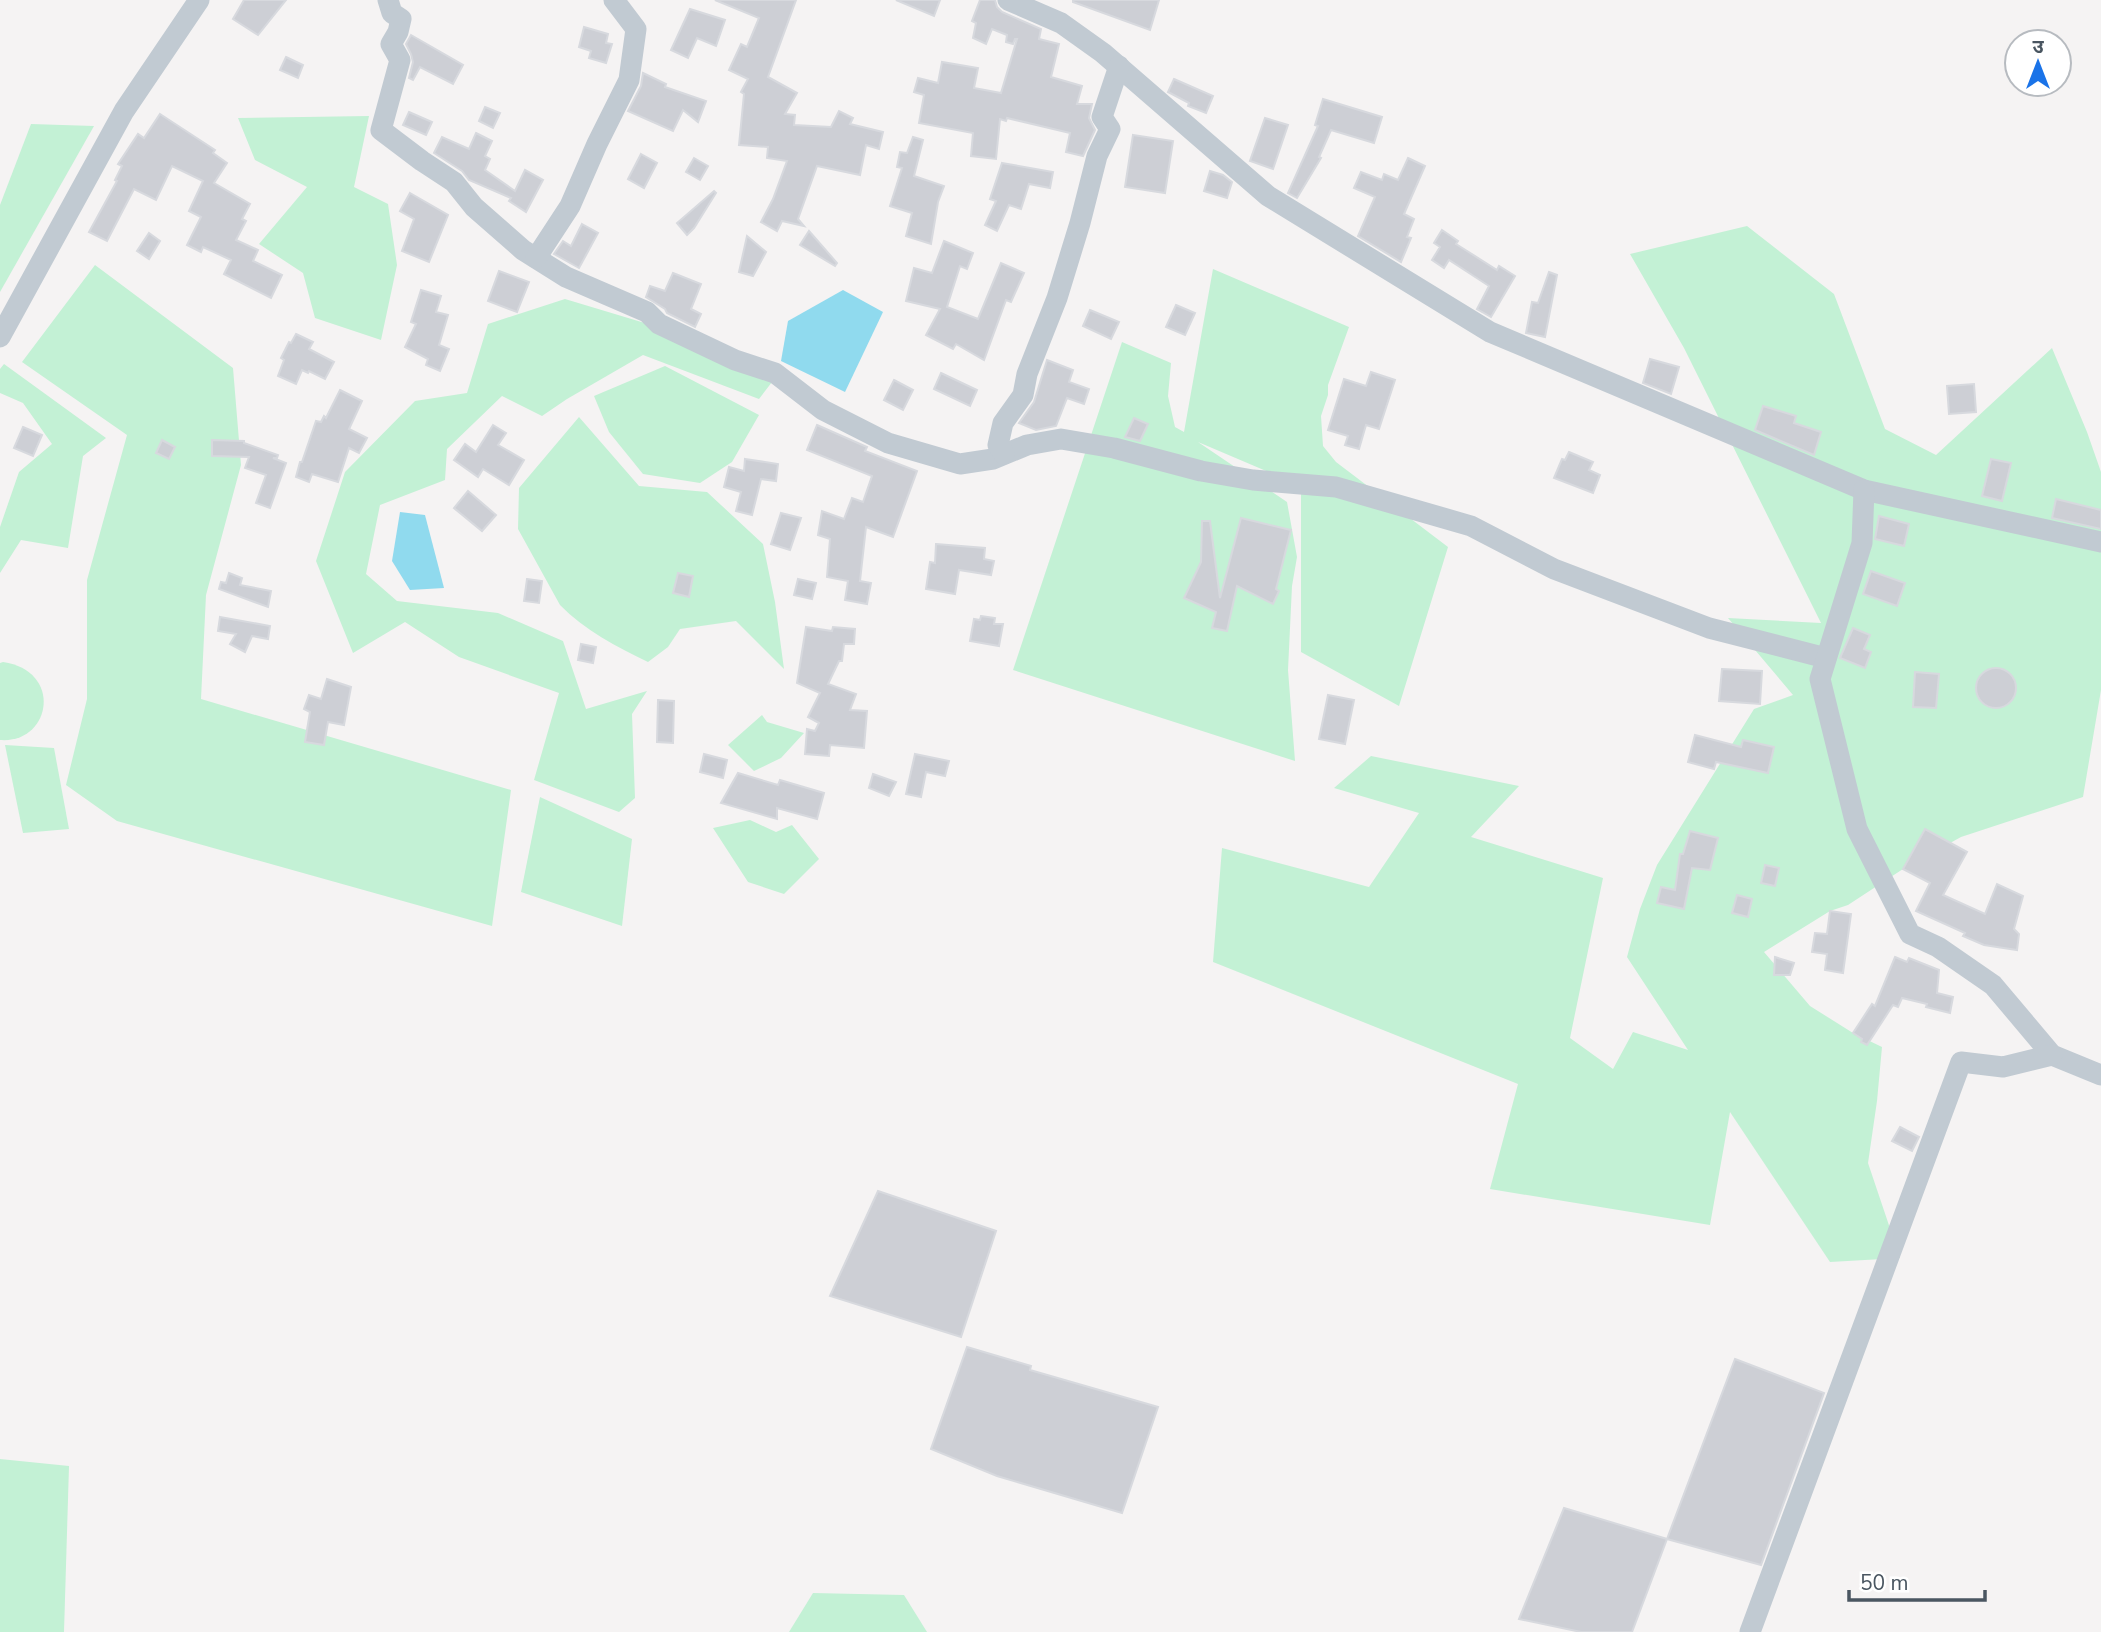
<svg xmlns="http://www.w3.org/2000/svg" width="2101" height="1632" font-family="'Nunito Sans','Noto Sans Devanagari',sans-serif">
  <rect width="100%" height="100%" fill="#f5f3f3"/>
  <g fill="#c3f1d5">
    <path d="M 369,116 L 354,187 L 388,204 L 397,265 L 381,340 L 315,318 L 303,273 L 259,244 L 307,187 L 255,160 L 238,118 Z"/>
    <path d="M 31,124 L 94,126 L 0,292 L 0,205 Z"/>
    <path d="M 1747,226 L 1834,294 L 1885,429 L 1936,455 L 2052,348 L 2087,432 L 2101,472 L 2101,690 L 2083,797 L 1961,837 L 1903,869 L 1848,905 L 1830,911 L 1764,952 L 1810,1006 L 1853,1033 L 1882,1047 L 1877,1101 L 1868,1163 L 1900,1258 L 1830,1262 L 1730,1112 L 1710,1225 L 1490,1189 L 1518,1084 L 1213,962 L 1222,848 L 1369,887 L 1419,813 L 1334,788 L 1371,756 L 1519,786 L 1471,837 L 1603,878 L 1570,1038 L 1613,1069 L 1633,1032 L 1688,1050 L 1627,957 L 1640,909 L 1657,865 L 1754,709 L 1793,695 L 1728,618 L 1821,623 L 1684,348 L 1630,254 Z"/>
    <path d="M 95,265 L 233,368 L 241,465 L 206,595 L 201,699 L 511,790 L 492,926 L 117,821 L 66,785 L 87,699 L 87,580 L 127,435 L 22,362 Z"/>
    <path d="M 1213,269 L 1349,327 L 1328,385 L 1328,395 L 1321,416 L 1323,446 L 1336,462 L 1448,547 L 1399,706 L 1301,652 L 1301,486 L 1198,442 L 1287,502 L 1297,557 L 1292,586 L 1288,670 L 1295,761 L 1013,670 L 1122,342 L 1171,363 L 1168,396 L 1175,427 L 1184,432 Z"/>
    <path d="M 565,299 L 668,330 L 772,382 L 759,399 L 643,355 L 567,399 L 542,416 L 502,396 L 447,449 L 445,480 L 380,505 L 366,574 L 397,601 L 498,613 L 563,641 L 586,709 L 647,691 L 632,714 L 635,798 L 619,812 L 534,780 L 559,693 L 459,657 L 405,622 L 353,653 L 316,561 L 345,472 L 415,401 L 467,393 L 488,324 Z"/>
    <path d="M 4,364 L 106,438 L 83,456 L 68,548 L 21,540 L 0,573 L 0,527 L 19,472 L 52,444 L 23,403 L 0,393 L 0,369 Z"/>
    <path d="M 665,366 L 759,415 L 732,462 L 700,483 L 643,474 L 609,432 L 594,396 Z"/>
    <path d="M 579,417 L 639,486 L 707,492 L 763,544 L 775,602 L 784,669 L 736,621 L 680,629 L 668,647 L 648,662 C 617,647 584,630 560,605 L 518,529 L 519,488 Z"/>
    <path d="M 3,662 C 64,671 51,744 0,740 L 0,663 Z"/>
    <path d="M 762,715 L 767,722 L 804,733 L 781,758 L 754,771 L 728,745 Z"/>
    <path d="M 5,745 L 54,748 L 69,829 L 23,833 Z"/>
    <path d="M 540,797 L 632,839 L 622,926 L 521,892 Z"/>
    <path d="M 750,820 L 776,832 L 792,825 L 819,859 L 784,894 L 748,882 L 713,828 Z"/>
    <path d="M 0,1459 L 69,1466 L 64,1632 L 0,1632 Z"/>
    <path d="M 813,1593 L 904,1595 L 927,1632 L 789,1632 Z"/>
  </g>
  <g fill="#90daee">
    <path d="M 843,290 L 883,312 L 845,392 L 781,361 L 788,321 Z"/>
    <path d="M 400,512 L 425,515 L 444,588 L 410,590 L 392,561 Z"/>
  </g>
  <g fill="#cdcfd5" stroke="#d7d9de" stroke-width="2">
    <path d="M 244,0 L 286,0 L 258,35 L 233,19 Z"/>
    <path d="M 715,0 L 796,0 L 768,77 L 797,93 L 785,114 L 795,115 L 794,125 L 831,127 L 839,111 L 853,118 L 850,124 L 883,132 L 879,149 L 866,145 L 860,175 L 817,166 L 798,219 L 804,226 L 782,221 L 777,231 L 761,222 L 773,199 L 787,161 L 767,158 L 768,147 L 739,145 L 744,94 L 741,92 L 748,79 L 729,70 L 741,44 L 747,47 L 759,18 Z"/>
    <path d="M 896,0 L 940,0 L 934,16 Z"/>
    <path d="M 980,0 L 995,0 L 997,7 L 1002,12 L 1041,29 L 1039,39 L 1059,44 L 1051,77 L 1082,86 L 1077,104 L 1092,104 L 1089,118 L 1095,130 L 1083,156 L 1066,152 L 1070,133 L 1007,118 L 1006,121 L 1000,119 L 996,159 L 971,156 L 973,133 L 919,123 L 924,95 L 914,92 L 918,78 L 938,83 L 942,62 L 978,68 L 974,88 L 1001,93 L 1017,39 L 1015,39 L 1013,44 L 1006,42 L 1007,35 L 992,29 L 986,44 L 973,38 L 976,23 L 972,21 Z"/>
    <path d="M 1073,0 L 1159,0 L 1150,30 L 1073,2 Z"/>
    <path d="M 690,9 L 725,20 L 716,46 L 697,38 L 688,58 L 671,50 Z"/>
    <path d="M 584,27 L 608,34 L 606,43 L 612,44 L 606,63 L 589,58 L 591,51 L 579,47 Z"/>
    <path d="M 411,35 L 463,65 L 453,84 L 420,67 L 413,80 L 409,78 L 413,62 L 411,54 L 406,44 Z"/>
    <path d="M 286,57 L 303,65 L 298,78 L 280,70 Z"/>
    <path d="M 643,73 L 666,84 L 665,87 L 706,101 L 698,122 L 683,110 L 673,131 L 628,111 L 641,86 Z"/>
    <path d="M 1174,79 L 1213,96 L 1206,113 L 1188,106 L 1189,103 L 1168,92 Z"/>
    <path d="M 1323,99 L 1382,117 L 1374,143 L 1331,130 L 1319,157 L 1321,158 L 1297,198 L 1288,193 L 1318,126 L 1315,125 Z"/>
    <path d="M 485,107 L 500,113 L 493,128 L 479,121 Z"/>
    <path d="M 409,112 L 432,122 L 426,135 L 403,125 Z"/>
    <path d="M 160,114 L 215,150 L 213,153 L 227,163 L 214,183 L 250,204 L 242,219 L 246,221 L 236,240 L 258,250 L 253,261 L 282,275 L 271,298 L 224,274 L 231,260 L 203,247 L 201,252 L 187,245 L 201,217 L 189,211 L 203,181 L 172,166 L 156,200 L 134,189 L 107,241 L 89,232 L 117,181 L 115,180 L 122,166 L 118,164 L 138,134 L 144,138 Z"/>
    <path d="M 1265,118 L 1288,125 L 1273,169 L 1250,161 Z"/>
    <path d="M 476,133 L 492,141 L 485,156 L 490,159 L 485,170 L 515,191 L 525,170 L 543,180 L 526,212 L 509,201 L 511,198 L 469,180 L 462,171 L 434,153 L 442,137 L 469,149 Z"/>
    <path d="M 1133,135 L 1173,141 L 1165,193 L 1125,187 Z"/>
    <path d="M 913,137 L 923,140 L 914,176 L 944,186 L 938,202 L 931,244 L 906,236 L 912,213 L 890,206 L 902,168 L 897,167 L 900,152 L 907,153 Z"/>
    <path d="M 641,154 L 657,163 L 644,188 L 628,179 Z"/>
    <path d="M 694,158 L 708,166 L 700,180 L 686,172 Z"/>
    <path d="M 1408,158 L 1425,166 L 1404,214 L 1414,219 L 1407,237 L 1411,238 L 1401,262 L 1358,236 L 1375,197 L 1354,188 L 1361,172 L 1382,180 L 1384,174 L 1398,180 Z"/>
    <path d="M 1002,163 L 1053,172 L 1050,188 L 1029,184 L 1021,209 L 1009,205 L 997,231 L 985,225 L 996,201 L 990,199 Z"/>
    <path d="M 1210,171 L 1223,175 L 1232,182 L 1227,198 L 1204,191 Z"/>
    <path d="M 714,191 L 716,193 L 694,228 L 687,235 L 677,223 Z"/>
    <path d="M 410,193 L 448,215 L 429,262 L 402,251 L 414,219 L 400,211 Z"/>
    <path d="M 582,224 L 598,233 L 579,268 L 554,254 L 563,241 L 571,246 Z"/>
    <path d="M 1442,230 L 1458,241 L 1456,244 L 1497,270 L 1499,266 L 1515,276 L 1491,317 L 1477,309 L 1489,286 L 1449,260 L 1444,268 L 1432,260 L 1440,247 L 1434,243 Z"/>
    <path d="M 809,231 L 837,263 L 835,266 L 800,245 Z"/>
    <path d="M 149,233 L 160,241 L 149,259 L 137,251 Z"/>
    <path d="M 747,236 L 766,252 L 753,276 L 739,272 Z"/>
    <path d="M 944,241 L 973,253 L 967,269 L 960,266 L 947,307 L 978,319 L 1001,263 L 1024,273 L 1011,302 L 1006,300 L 984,360 L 956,344 L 953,349 L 926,335 L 940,309 L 906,301 L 914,268 L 932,273 Z"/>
    <path d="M 499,271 L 529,282 L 517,312 L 488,301 Z"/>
    <path d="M 1549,272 L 1557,275 L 1545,337 L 1526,333 L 1532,302 L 1538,303 Z"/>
    <path d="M 673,273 L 701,284 L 691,309 L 701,314 L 695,327 L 667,313 L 665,309 L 646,297 L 650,286 L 665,291 Z"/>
    <path d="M 421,290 L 441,296 L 436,312 L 448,315 L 439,345 L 449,349 L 440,371 L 426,365 L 428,359 L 405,347 L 416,324 L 411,322 Z"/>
    <path d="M 1176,305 L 1195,313 L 1185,335 L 1166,327 Z"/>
    <path d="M 1090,310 L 1119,322 L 1111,339 L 1083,326 Z"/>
    <path d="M 296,334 L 313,342 L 309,349 L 334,362 L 325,379 L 309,371 L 308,373 L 302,370 L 296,384 L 278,376 L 284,360 L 281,358 L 289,342 L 291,343 Z"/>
    <path d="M 1650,359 L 1679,367 L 1671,394 L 1643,383 Z"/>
    <path d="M 1047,360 L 1073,370 L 1069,382 L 1089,389 L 1084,404 L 1067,398 L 1056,426 L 1036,430 L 1019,423 L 1034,402 Z"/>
    <path d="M 1371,372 L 1395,380 L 1379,429 L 1366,425 L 1359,449 L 1345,445 L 1348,436 L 1328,430 L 1344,379 L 1366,386 Z"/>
    <path d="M 941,373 L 977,390 L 970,406 L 934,389 Z"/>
    <path d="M 894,380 L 913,390 L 903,410 L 884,400 Z"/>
    <path d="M 1974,384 L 1976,412 L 1949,414 L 1947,386 Z"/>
    <path d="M 340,390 L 362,401 L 349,429 L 367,438 L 359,453 L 349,448 L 338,482 L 312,474 L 309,482 L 296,477 L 300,462 L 302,462 L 316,421 L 321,422 L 324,416 L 326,418 Z"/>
    <path d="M 1763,406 L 1796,416 L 1794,423 L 1821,432 L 1814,455 L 1755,430 Z"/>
    <path d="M 1134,418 L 1148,424 L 1140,441 L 1125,437 Z"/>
    <path d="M 493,425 L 506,433 L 498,445 L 524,460 L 509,485 L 483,469 L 478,477 L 454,460 L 465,444 L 476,452 Z"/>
    <path d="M 817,425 L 867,447 L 865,451 L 917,471 L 893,537 L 866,527 L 860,581 L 871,583 L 867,604 L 845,600 L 848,581 L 827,577 L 830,539 L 818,535 L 822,511 L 844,519 L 852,498 L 863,502 L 872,476 L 807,450 Z"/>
    <path d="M 23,427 L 42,435 L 33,456 L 14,448 Z"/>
    <path d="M 162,440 L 175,447 L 169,459 L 156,453 Z"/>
    <path d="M 212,440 L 244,441 L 244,443 L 278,455 L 277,458 L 273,458 L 286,463 L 270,508 L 256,503 L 266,475 L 245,468 L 249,457 L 212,456 Z"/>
    <path d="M 1569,452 L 1593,462 L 1589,470 L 1600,475 L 1593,493 L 1554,478 L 1562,459 L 1565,460 Z"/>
    <path d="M 745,459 L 778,464 L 776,481 L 761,479 L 752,515 L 736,511 L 741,492 L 724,487 L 729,467 L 744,471 Z"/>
    <path d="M 1991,459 L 2011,463 L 2002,501 L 1982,496 Z"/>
    <path d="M 468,491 L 496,515 L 482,531 L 454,508 Z"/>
    <path d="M 2056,499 L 2101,510 L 2101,529 L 2052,518 Z"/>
    <path d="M 781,513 L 801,518 L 790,550 L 771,544 Z"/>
    <path d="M 1879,516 L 1909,524 L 1904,546 L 1875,539 Z"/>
    <path d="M 1241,518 L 1291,530 L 1276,589 L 1279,591 L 1273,604 L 1237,586 L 1227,631 L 1212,628 L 1216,612 L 1184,598 L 1201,562 L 1202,521 L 1210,521 L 1220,598 Z"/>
    <path d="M 936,544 L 985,548 L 984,559 L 994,561 L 991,575 L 959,570 L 955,594 L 926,589 L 930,562 L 935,563 Z"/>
    <path d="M 1871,571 L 1905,583 L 1897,606 L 1863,594 Z"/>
    <path d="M 229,573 L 242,578 L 240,585 L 271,591 L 268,607 L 219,589 L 221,582 L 226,583 Z"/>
    <path d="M 678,573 L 693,576 L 689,597 L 673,593 Z"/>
    <path d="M 527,579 L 542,581 L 539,603 L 524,601 Z"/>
    <path d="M 798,579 L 816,583 L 812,599 L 794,595 Z"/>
    <path d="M 981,616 L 995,618 L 994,624 L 1003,624 L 999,646 L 970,641 L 974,619 L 980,620 Z"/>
    <path d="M 220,617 L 270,626 L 268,639 L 252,636 L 245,652 L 230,644 L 236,634 L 218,631 Z"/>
    <path d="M 806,627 L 832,631 L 833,627 L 855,629 L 854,644 L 844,644 L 842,661 L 839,661 L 828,684 L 856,694 L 850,710 L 867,711 L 864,748 L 830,745 L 829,756 L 805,754 L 807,729 L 815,731 L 819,723 L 808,717 L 820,693 L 797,683 Z"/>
    <path d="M 1853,628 L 1870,635 L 1864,649 L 1871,652 L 1865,668 L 1840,658 Z"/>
    <path d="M 581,644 L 596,647 L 593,663 L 578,660 Z"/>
    <circle cx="1996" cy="688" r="20"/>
    <path d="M 1722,669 L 1762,671 L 1760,704 L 1719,701 Z"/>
    <path d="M 1915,672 L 1939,674 L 1936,708 L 1913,707 Z"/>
    <path d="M 327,679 L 351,687 L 344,725 L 328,722 L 324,745 L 305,742 L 310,712 L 304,709 L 309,695 L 321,699 Z"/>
    <path d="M 1328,695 L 1354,700 L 1345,744 L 1319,739 Z"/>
    <path d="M 658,700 L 674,701 L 673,743 L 657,742 Z"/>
    <path d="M 1695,735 L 1741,747 L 1743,740 L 1774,747 L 1768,773 L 1716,762 L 1714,769 L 1688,762 Z"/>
    <path d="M 704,754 L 727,760 L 723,778 L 700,772 Z"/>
    <path d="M 915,754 L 949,761 L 945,776 L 926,772 L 921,797 L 906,794 Z"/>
    <path d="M 738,773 L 778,785 L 780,780 L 824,793 L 817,819 L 777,808 L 777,819 L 721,803 Z"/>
    <path d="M 873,774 L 896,782 L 889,796 L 869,788 Z"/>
    <path d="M 1925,829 L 1967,852 L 1943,895 L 1985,914 L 1997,884 L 2023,896 L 2014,929 L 2019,934 L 2017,950 L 1984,945 L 1963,936 L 1965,933 L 1916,911 L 1930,883 L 1903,869 Z"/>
    <path d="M 1690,831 L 1718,838 L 1710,870 L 1692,868 L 1684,909 L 1657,903 L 1661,887 L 1675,890 L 1680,854 L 1683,854 Z"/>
    <path d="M 1765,865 L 1779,868 L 1775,886 L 1761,883 Z"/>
    <path d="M 1737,895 L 1752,899 L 1748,917 L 1732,913 Z"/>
    <path d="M 1830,911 L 1851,914 L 1843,973 L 1825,970 L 1827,954 L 1812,952 L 1815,933 L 1827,934 Z"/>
    <path d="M 1775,957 L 1794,963 L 1790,975 L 1774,975 Z"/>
    <path d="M 1895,957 L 1907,962 L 1909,958 L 1939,970 L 1937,993 L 1953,997 L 1950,1013 L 1926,1007 L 1927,1004 L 1902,998 L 1898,1007 L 1893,1005 L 1867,1045 L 1861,1042 L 1862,1039 L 1853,1033 L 1872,1004 L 1875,1006 Z"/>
    <path d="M 1900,1127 L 1919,1137 L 1912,1151 L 1892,1141 Z"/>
    <path d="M 878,1191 L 996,1231 L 961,1337 L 830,1296 Z"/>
    <path d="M 967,1347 L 1031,1366 L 1030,1370 L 1158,1407 L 1122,1513 L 997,1476 L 931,1449 Z"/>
    <path d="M 1735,1359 L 1824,1393 L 1761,1565 L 1667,1539 Z"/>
    <path d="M 1564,1508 L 1667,1539 L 1632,1632 L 1581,1632 L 1519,1619 Z"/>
  </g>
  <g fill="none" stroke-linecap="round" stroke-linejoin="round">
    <g stroke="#c1cad2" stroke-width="21">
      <path d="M 388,0 L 392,13 L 401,19 L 398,32 L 391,44 L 400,60 L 381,130 L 422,161 L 454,182 L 474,207 L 523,250 L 566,277 L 647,312 L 659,324 L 735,360 L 775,373 L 823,410 L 888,443 L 960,464 L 993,459 L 1027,445 L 1061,439 L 1114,448 L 1201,471 L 1253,480 L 1336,487 L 1471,526 L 1554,569 L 1709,628 L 1826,658"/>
      <path d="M 1008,0 L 1061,23 L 1103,53 L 1268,196 L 1490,332 L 1864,490 L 2101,542"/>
      <path d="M 536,258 L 570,206 L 597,144 L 629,80 L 636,29 L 614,0"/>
      <path d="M 0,337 L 124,111 L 199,0"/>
      <path d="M 1004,454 L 998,445 L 1003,423 L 1023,395 L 1027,374 L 1057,298 L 1080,223 L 1097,156 L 1110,129 L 1102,117 L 1119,66"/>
      <path d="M 1864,490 L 1862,543 L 1820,679 L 1857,829 L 1910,934 L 1938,947 L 1993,985 L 2052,1055 L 2101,1075"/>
      <path d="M 1750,1632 L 1961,1062 L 2003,1067 L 2052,1055"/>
    </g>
  </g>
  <g transform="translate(2038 63)"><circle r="33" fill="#ffffff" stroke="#b7bbc0" stroke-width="2"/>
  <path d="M0-5L12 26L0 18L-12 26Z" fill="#1a73e8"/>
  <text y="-10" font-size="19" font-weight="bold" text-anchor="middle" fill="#4a5661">उ</text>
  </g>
  <path d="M1849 1590v10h136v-10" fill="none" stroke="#4a5661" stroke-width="3.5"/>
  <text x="1860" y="1590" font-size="21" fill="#4a5661" stroke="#ffffff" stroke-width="5" paint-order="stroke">50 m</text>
</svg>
